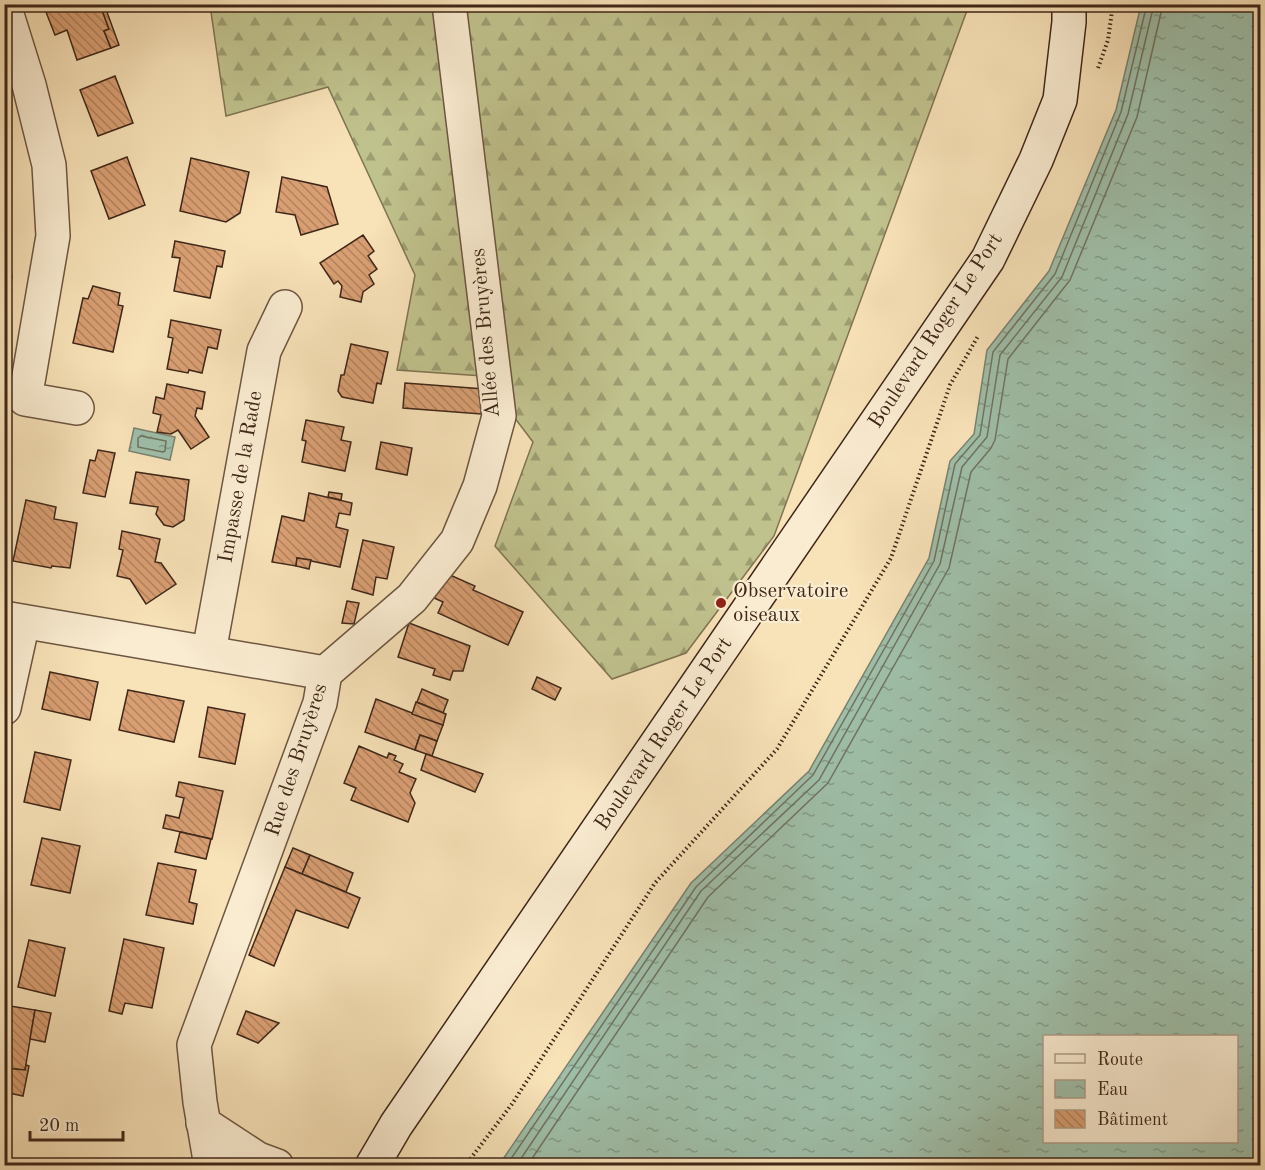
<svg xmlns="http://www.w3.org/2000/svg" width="1265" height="1170" font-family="'Old Standard TT',serif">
  <defs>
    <pattern id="forest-firs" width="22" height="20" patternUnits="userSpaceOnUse" patternTransform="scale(1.5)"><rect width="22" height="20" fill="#c0c28d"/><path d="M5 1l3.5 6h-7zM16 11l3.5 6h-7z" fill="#9d9e72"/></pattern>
    <pattern id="water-ripples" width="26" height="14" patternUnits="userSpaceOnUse" patternTransform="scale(1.5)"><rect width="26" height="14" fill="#9fbfa9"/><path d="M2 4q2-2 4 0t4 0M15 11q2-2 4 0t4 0" fill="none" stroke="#839b89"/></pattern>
    <pattern id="building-back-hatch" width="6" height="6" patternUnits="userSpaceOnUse" patternTransform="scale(1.5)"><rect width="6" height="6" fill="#d99f73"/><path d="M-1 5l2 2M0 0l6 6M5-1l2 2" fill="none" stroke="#b1825e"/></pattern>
  </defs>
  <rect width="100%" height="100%" fill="#f8e2b8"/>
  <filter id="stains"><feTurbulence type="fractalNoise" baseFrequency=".00333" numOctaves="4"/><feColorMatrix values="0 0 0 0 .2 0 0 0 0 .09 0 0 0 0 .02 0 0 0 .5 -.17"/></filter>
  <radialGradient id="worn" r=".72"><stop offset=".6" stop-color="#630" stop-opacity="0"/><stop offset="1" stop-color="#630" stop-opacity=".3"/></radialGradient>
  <path fill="url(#forest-firs)" stroke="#807453" stroke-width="1.5" d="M 210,5 L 969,5 L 774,536 L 686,653 L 612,679 L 495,546 L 533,442 L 483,376 L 397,370 L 415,275 L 328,87 L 226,116 Z"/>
  <g fill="url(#water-ripples)" stroke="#79826f" stroke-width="1.5" fill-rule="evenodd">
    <path d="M 1141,5 L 1260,5 L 1260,1165 L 499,1165 L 691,883 L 809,771 L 929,558 L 950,461 L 974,434 L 987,350 L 1049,271 L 1116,110 ZM 1044,1036 L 1236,1036 L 1236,1142 L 1044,1142 Z"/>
    <path d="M 134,428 L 175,437 L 170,460 L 129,451 Z"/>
  </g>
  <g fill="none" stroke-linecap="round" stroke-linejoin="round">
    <g stroke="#6f7361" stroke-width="1.5">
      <path d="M 141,436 L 166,441 L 165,451 L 163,452 L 138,447 L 138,438 Z"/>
      <path d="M 506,1166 L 696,887 L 813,775 L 934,561 L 955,464 L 980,435 L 993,352 L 1055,274 L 1121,112 L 1147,4"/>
      <path d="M 516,1166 L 701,891 L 819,780 L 940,564 L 962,467 L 987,437 L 1000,355 L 1062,277 L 1128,114 L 1154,4"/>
      <path d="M 527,1166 L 708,897 L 828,783 L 949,568 L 971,472 L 991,448 L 995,440 L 1008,359 L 1070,280 L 1137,117 L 1163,4"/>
    </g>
  </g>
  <g fill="url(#building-back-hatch)" stroke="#3f2719" stroke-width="1.5">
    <path d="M 63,4 L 100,4 L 109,29 L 104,31 L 111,48 L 77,60 L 67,30 L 55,35 L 46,12 Z"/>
    <path d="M 104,4 L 119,45 L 111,48 L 104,31 L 109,29 L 100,5 Z"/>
    <path d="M 115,76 L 133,123 L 98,136 L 80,90 Z"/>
    <path d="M 4,157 L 11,175 L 4,177 Z"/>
    <path d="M 127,157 L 145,205 L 109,219 L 91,171 Z"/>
    <path d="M 191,158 L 249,172 L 240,213 L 226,222 L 180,211 Z"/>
    <path d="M 282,177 L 327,187 L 338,224 L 301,235 L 295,215 L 276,212 Z"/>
    <path d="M 4,234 L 11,235 L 4,269 Z"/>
    <path d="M 363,235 L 374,251 L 368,256 L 377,269 L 369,275 L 374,284 L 363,292 L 361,302 L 340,297 L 342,286 L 338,281 L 334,284 L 320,263 Z"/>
    <path d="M 175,241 L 225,251 L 222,267 L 217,266 L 210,298 L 174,291 L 180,258 L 172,257 Z"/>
    <path d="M 4,273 L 12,276 L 9,294 L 4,293 Z"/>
    <path d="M 93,286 L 120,293 L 118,305 L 123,306 L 113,352 L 73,343 L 83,298 L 88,299 Z"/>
    <path d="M 171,320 L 221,330 L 217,349 L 208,347 L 202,373 L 189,370 L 188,373 L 167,369 L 173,338 L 168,337 Z"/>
    <path d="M 351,344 L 388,352 L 381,384 L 377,383 L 373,403 L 342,397 L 338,391 L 341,375 L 344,375 Z"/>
    <path d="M 405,383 L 484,389 L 481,414 L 403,408 Z"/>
    <path d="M 167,384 L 205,392 L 202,409 L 197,408 L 195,416 L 209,437 L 191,449 L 178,430 L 171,434 L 157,432 L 161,415 L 153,413 L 156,397 L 164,399 Z"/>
    <path d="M 306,420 L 344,427 L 341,440 L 351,442 L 345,471 L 302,462 L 306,441 L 302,440 Z"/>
    <path d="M 381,442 L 412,448 L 407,475 L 376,469 Z"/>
    <path d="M 98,450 L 115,453 L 105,497 L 83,493 L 90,460 L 95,461 Z"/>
    <path d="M 136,472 L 189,480 L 184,520 L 173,527 L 164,525 L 156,514 L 158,507 L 130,503 Z"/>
    <path d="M 329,492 L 342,494 L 341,500 L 328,497 Z"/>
    <path d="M 309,493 L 352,503 L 350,515 L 339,513 L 336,527 L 348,530 L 340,567 L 297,558 L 296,566 L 272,562 L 282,516 L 304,521 Z"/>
    <path d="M 26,500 L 56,507 L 54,519 L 77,523 L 70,568 L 52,566 L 51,568 L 13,561 Z"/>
    <path d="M 122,531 L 160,539 L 155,562 L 161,563 L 176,584 L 146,604 L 130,579 L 117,576 L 123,550 L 119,549 Z"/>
    <path d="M 363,540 L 394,547 L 387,579 L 376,577 L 373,595 L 352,589 Z"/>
    <path d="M 297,558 L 311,560 L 309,569 L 296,566 Z"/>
    <path d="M 450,575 L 475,586 L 473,590 L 523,612 L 508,645 L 438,613 L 443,602 L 434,598 Z"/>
    <path d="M 347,601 L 359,603 L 354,624 L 342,623 Z"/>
    <path d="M 409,623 L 470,646 L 463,671 L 453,671 L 450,680 L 433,675 L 435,669 L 398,657 Z"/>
    <path d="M 50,672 L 98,682 L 90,720 L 42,709 Z"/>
    <path d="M 537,677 L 561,688 L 555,700 L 532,689 Z"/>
    <path d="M 422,689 L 448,700 L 443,713 L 417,702 Z"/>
    <path d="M 128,690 L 184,701 L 174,742 L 119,730 Z"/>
    <path d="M 376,699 L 443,725 L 437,741 L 420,735 L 415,750 L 365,732 Z"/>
    <path d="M 416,702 L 446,714 L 443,725 L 412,714 Z"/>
    <path d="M 208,707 L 245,714 L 235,764 L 199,757 Z"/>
    <path d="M 420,735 L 437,741 L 432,756 L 415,750 Z"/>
    <path d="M 359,746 L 387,758 L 389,753 L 396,756 L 394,760 L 403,764 L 399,772 L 416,779 L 410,793 L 415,803 L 408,822 L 351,800 L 356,788 L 344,783 Z"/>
    <path d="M 35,752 L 71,760 L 60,810 L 24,802 Z"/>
    <path d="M 426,754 L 483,774 L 475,792 L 421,770 Z"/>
    <path d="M 179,782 L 223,791 L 212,839 L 163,828 L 166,815 L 179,818 L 184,798 L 176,796 Z"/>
    <path d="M 180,832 L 211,839 L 206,859 L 175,852 Z"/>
    <path d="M 42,838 L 80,846 L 70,893 L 31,885 Z"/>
    <path d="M 293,848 L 310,855 L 302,874 L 285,867 Z"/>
    <path d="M 310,855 L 353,873 L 346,892 L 302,874 Z"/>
    <path d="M 158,863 L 196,870 L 189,902 L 197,904 L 193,924 L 146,915 Z"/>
    <path d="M 285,867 L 360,898 L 348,928 L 296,910 L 274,966 L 249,955 Z"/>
    <path d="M 124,939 L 164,948 L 152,1008 L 125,1003 L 122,1014 L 109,1011 Z"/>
    <path d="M 29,940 L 65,948 L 55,996 L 18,987 Z"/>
    <path d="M 4,1005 L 35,1010 L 25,1070 L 5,1068 L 4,1073 Z"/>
    <path d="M 35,1010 L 51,1013 L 45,1042 L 30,1039 Z"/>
    <path d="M 246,1011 L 279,1023 L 258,1043 L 237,1034 Z"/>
    <path d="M 26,1065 L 29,1066 L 23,1096 L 4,1092 L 5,1068 L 25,1070 Z"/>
  </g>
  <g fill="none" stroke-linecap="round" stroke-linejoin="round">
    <g stroke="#6d5641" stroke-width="36">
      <g id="street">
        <path d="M 4,5 L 29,85 L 49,165 L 53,236 L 25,399 L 77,408"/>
        <path d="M 4,618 L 325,673 L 320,703 L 194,1045 L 200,1102 L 211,1166"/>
        <path d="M 209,652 L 264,351 L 285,307"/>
        <path d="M 325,673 L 412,598 L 457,541 L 480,486 L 499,416 L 449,4"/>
        <path d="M 4,708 L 23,622"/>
        <path d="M 203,1123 L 258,1159 L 277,1166"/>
      </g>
    </g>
    <g stroke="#3f2719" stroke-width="36">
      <path id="secondary" d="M 372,1166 L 396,1125 L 988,259 L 1036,160 L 1060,100 L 1069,22 L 1069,4"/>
    </g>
    <g stroke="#3f2719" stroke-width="4" stroke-dasharray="1.5 3" stroke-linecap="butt">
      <path d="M 1098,68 L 1108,40 L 1113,4"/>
      <path d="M 465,1166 L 512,1104 L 655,883 L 777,749 L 891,558 L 950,385 L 978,336"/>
    </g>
    <use href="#street" stroke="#faecd1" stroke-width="33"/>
    <use href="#secondary" stroke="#faecd1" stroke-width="33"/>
  </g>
  <circle fill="#8f2418" stroke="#faecd1" stroke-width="2" cx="721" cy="603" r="6"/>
  <g text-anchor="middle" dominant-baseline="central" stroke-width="4.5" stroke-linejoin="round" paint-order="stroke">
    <g font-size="21" fill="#3f2719" stroke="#faecd1">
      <text transform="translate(936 331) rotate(-57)">Boulevard Roger Le Port</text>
      <text transform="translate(486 333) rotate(-95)">Allée des Bruyères</text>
      <text transform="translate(241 477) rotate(-80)">Impasse de la Rade</text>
      <text transform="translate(664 734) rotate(-56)">Boulevard Roger Le Port</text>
      <text transform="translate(297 760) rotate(-72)">Rue des Bruyères</text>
    </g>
    <g font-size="21" fill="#3f2719" stroke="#faecd1" text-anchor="start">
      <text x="733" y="591">Observatoire<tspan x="733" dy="24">oiseaux</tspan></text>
    </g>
  </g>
  <rect width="1265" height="1170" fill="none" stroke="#f8e2b8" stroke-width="24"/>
  <rect x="6" y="6" width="1253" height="1158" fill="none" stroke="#3f2719" stroke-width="3"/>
  <rect x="12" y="12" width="1241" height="1146" fill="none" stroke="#3f2719" stroke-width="1.5"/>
  <rect x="1043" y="1035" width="195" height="108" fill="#faecd1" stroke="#af9d87" stroke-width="1.5"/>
  <rect x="1055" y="1054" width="30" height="9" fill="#faecd1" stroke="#af9d87" stroke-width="1.5"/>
  <text x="1097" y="1065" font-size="18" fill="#3f2719">Route</text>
  <rect x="1055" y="1080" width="30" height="18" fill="url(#water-ripples)" stroke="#af9d87" stroke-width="1.5"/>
  <text x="1097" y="1095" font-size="18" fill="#3f2719">Eau</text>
  <rect x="1055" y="1110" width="30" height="18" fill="url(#building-back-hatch)" stroke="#af9d87" stroke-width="1.5"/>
  <text x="1097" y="1125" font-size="18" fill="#3f2719">Bâtiment</text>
  <path d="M30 1131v9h93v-9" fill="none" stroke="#3f2719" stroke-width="3"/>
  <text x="39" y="1131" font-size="18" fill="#3f2719" stroke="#faecd1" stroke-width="4.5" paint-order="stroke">20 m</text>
  <rect width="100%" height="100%" filter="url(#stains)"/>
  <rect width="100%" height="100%" fill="url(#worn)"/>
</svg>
